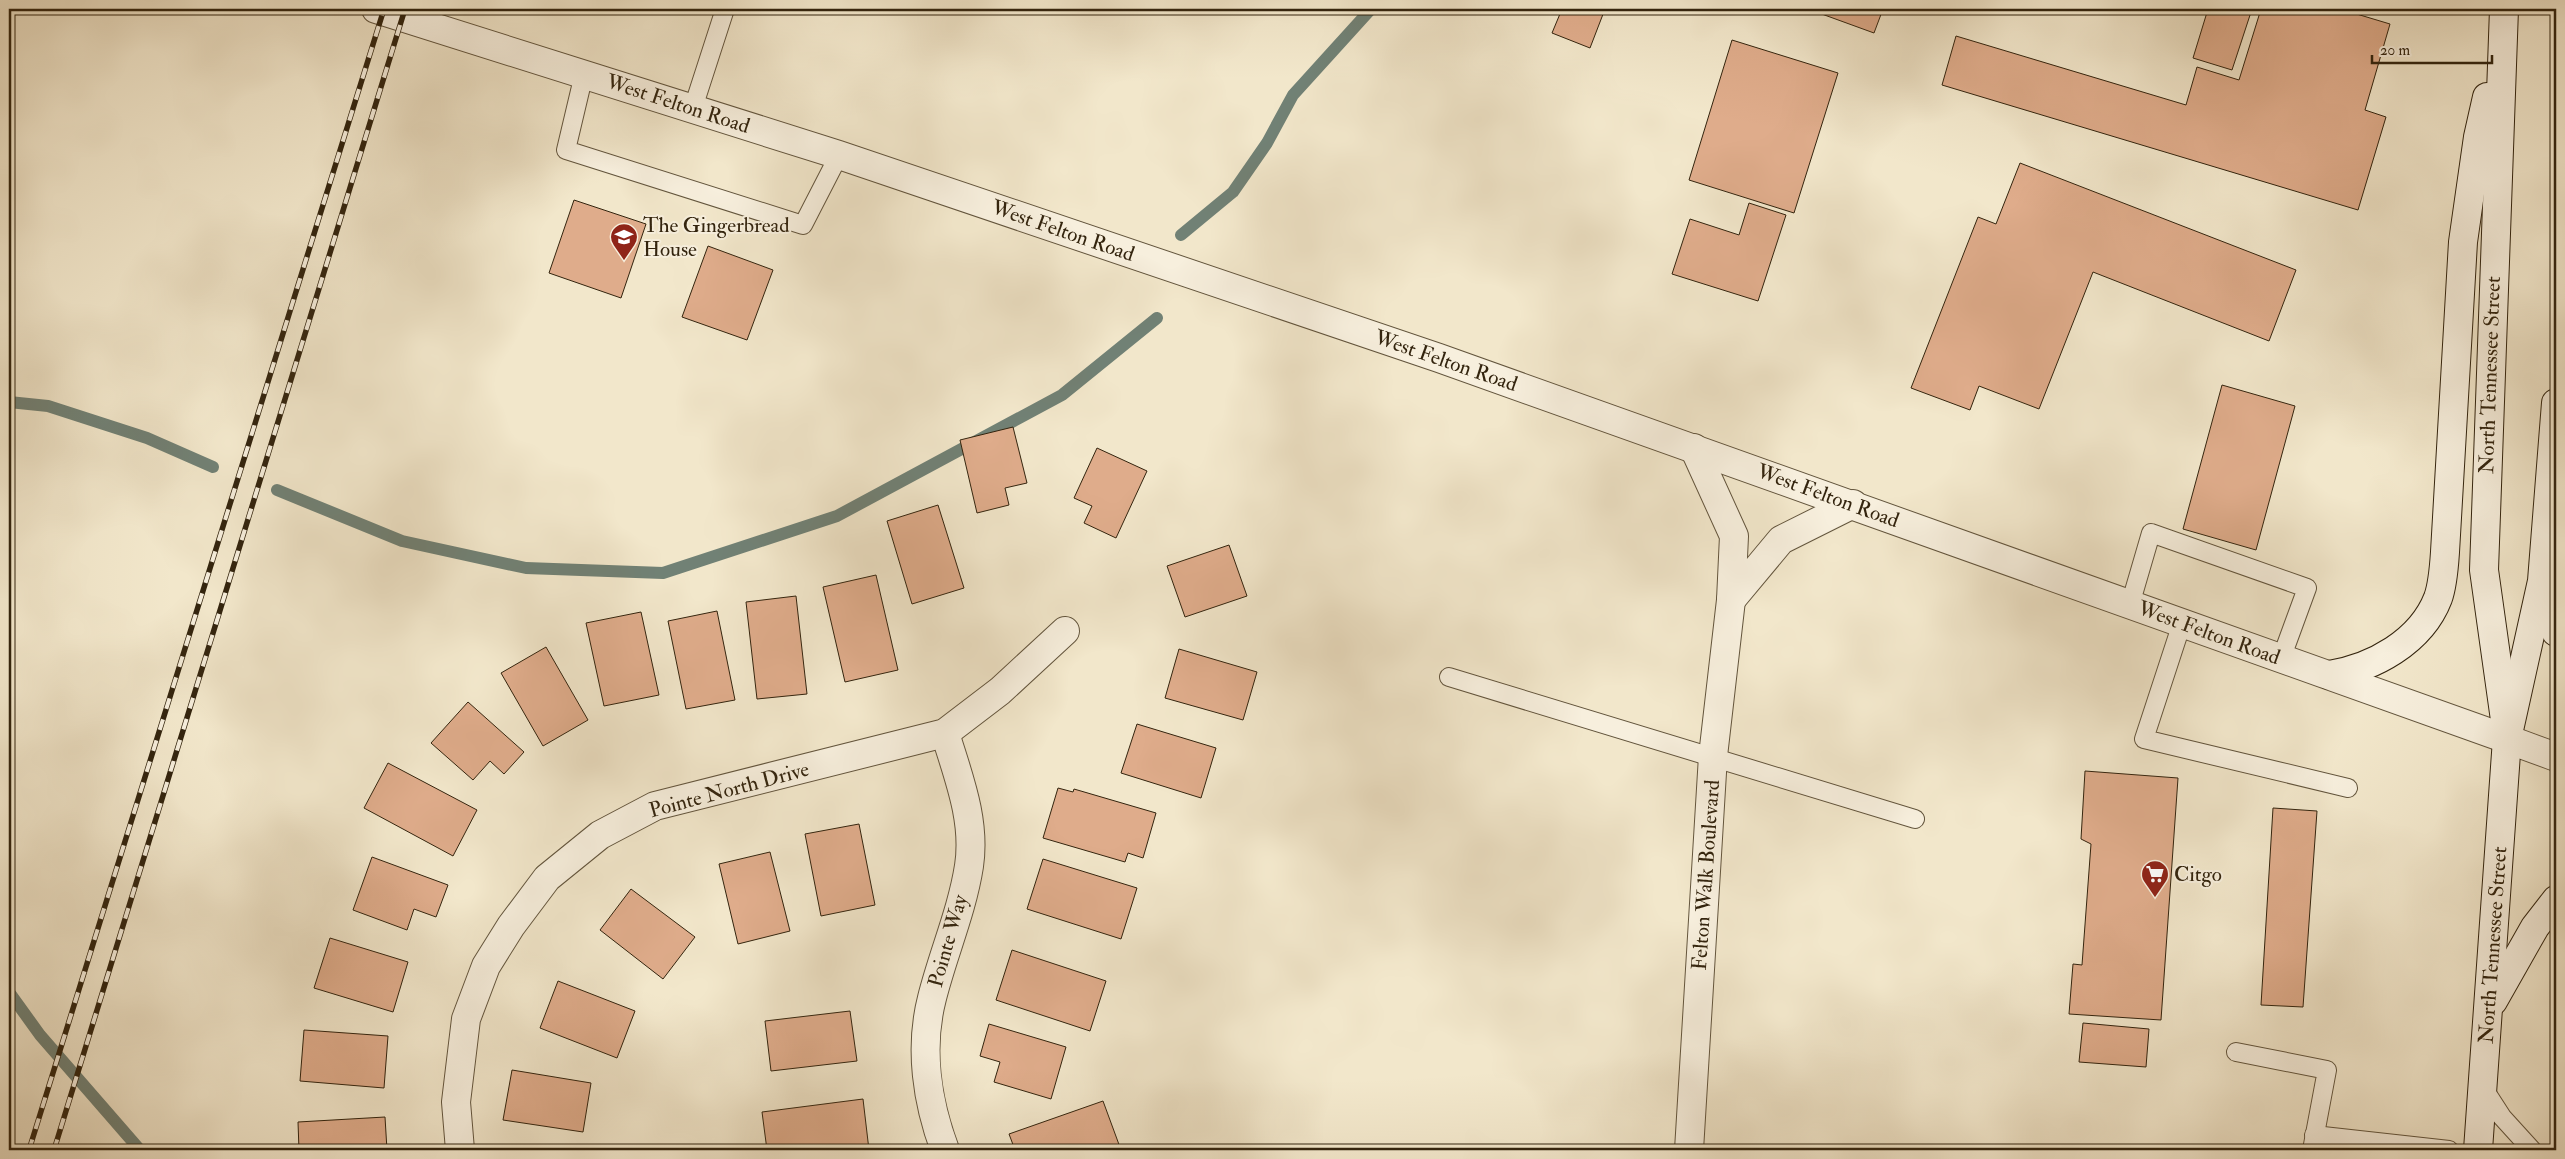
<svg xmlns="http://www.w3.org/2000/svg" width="2565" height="1159" font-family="'IM FELL Double Pica',serif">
  <rect width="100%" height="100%" fill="#f2e7cb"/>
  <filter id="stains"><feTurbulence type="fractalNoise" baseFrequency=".004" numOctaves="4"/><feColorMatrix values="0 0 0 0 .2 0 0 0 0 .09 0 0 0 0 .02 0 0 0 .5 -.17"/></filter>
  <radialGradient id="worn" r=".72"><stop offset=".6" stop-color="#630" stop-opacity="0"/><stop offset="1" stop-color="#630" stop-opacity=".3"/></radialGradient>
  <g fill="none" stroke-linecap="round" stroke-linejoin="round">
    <g stroke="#718175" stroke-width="12">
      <path d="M 1181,235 L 1233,192 L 1267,143 L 1293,95 L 1371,9"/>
      <path d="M 9,402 L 48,406 L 147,438 L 213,467"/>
      <path d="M 277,490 L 402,541 L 526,568 L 663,573 L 837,516 L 1062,395 L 1157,318"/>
      <path d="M 9,992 L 40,1035 L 140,1150"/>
    </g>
  </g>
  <g fill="#dfac8b" stroke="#33240e">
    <path d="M 1562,9 L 1605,9 L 1590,48 L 1552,33 Z"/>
    <path d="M 1808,9 L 1883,9 L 1874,33 Z"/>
    <path d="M 2208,9 L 2252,9 L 2232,70 L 2193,58 Z"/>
    <path d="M 2261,9 L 2340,9 L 2390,24 L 2365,110 L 2386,117 L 2358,210 L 1942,85 L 1956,36 L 2186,105 L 2197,67 L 2239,80 Z"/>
    <path d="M 1732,40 L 1838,73 L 1794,213 L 1689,180 Z"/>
    <path d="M 2020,163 L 2296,270 L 2269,341 L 2093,272 L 2039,409 L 1979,386 L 1970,410 L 1911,388 L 1978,217 L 1996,224 Z"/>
    <path d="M 574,200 L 646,224 L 621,298 L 549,273 Z"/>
    <path d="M 1749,203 L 1786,215 L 1758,301 L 1672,274 L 1690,219 L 1739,235 Z"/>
    <path d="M 708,246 L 773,270 L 747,340 L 682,317 Z"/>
    <path d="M 2222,385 L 2295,406 L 2256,550 L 2183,529 Z"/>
    <path d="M 1013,427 L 1027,483 L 1005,488 L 1009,505 L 977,513 L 960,440 Z"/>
    <path d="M 1097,448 L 1147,471 L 1116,538 L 1084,523 L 1092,506 L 1074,498 Z"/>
    <path d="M 938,505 L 964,588 L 912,604 L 887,521 Z"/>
    <path d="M 1229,545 L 1247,596 L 1185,617 L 1167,566 Z"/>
    <path d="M 876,575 L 898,670 L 845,682 L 823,587 Z"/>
    <path d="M 796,596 L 807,694 L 757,699 L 746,602 Z"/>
    <path d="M 717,611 L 735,700 L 686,709 L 668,621 Z"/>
    <path d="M 641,612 L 659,695 L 604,706 L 586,623 Z"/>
    <path d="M 546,647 L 588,720 L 543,746 L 501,673 Z"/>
    <path d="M 1179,649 L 1257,672 L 1243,720 L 1165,698 Z"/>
    <path d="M 468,702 L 524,752 L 504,774 L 490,761 L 473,780 L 431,743 Z"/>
    <path d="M 1137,724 L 1216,748 L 1201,798 L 1121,773 Z"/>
    <path d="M 388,763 L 477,810 L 453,856 L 364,808 Z"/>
    <path d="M 2085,771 L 2178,778 L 2161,1020 L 2069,1014 L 2073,964 L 2082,965 L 2091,844 L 2081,839 Z"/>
    <path d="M 1058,788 L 1073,792 L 1074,789 L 1156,813 L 1143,858 L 1128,853 L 1125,862 L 1043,838 Z"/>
    <path d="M 2273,808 L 2317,811 L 2303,1007 L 2261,1005 Z"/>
    <path d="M 859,824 L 875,905 L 821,916 L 805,834 Z"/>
    <path d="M 770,852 L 790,931 L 738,944 L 719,864 Z"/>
    <path d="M 372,857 L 448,885 L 436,917 L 414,909 L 407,930 L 353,910 Z"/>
    <path d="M 1043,859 L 1137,888 L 1121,939 L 1027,909 Z"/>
    <path d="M 631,889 L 695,937 L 663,979 L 600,930 Z"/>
    <path d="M 330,938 L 408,962 L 393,1012 L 314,988 Z"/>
    <path d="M 1012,950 L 1106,981 L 1090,1031 L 996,1000 Z"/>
    <path d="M 558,981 L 635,1011 L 617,1058 L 540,1028 Z"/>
    <path d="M 850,1011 L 857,1061 L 771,1071 L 765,1021 Z"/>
    <path d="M 2083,1023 L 2149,1029 L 2146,1067 L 2079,1062 Z"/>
    <path d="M 989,1024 L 1066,1047 L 1051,1099 L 994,1082 L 1000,1062 L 980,1056 Z"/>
    <path d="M 304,1030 L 388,1036 L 384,1088 L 300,1081 Z"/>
    <path d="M 512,1070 L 591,1083 L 583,1132 L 503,1120 Z"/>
    <path d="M 863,1099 L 869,1150 L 767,1150 L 762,1112 Z"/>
    <path d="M 1103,1101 L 1121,1150 L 1015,1150 L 1009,1134 Z"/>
    <path d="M 385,1117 L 387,1150 L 299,1150 L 298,1122 Z"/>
  </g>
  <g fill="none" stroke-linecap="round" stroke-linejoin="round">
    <g stroke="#63553d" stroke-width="20">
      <g id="service">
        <path d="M 584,74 L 566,150 L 803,225 L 839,155"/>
        <path d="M 693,108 L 725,9"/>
        <path d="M 2130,605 L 2151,533 L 2307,588 L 2281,659"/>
        <path d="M 2182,623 L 2144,739 L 2348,788"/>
        <path d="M 1449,677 L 1915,819"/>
        <path d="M 2236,1052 L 2327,1070 L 2312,1150"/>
        <path d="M 2482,1086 L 2502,1117 L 2532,1150"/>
        <path d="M 2314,1135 L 2449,1150"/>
      </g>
    </g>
    <g stroke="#63553d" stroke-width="30">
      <g id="minor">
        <path d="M 376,9 L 839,155 L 1439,358 L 2507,739"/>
        <path d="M 1694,448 L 1734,536 L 1731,600 L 1781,540 L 1853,504"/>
        <path d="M 460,1150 L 456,1102 L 466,1019 L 486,966 L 511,926 L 547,878 L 600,835 L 655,806 L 945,733 L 1000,691 L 1065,631"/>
        <path d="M 945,1150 C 927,1102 919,1048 932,998 C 943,954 962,911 969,866 C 976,820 958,776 945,733"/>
        <path d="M 1689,1150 L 1713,756 L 1731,600"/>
      </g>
    </g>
    <g stroke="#63553d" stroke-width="30">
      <path id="tertiary" d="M 2507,739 L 2556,757"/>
    </g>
    <g stroke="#33240e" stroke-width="30">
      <g id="secondary">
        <path d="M 2504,9 L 2484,570 L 2505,720"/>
        <path d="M 2544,588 L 2556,632"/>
        <path d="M 2329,675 C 2373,668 2421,642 2438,598 C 2443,584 2444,567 2445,552 L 2463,242 L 2478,137 L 2487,97"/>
        <path d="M 2493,1001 L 2535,927 L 2556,900"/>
        <path d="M 2478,1150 L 2507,739 L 2542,581 L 2556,403"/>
      </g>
    </g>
    <path stroke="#33240e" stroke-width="3" stroke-dasharray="1 2.5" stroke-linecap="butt" d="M 2553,817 L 2556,818"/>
    <use href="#service" stroke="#f7efdd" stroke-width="18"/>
    <use href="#minor" stroke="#f7efdd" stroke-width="28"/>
    <use href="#tertiary" stroke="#f7efdd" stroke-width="28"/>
    <use href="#secondary" stroke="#f7efdd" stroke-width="28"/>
    <g stroke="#33240e" stroke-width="5.5">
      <g id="rail">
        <path d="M 29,1150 L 384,9"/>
        <path d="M 54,1150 L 405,9"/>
      </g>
    </g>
    <use href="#rail" stroke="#f7efdd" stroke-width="4" stroke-dasharray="11" stroke-linecap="butt"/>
  </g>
  <defs>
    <g id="school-pin" transform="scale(1.4375)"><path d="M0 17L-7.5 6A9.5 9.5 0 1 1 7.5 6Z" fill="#8f2418" stroke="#f7efdd"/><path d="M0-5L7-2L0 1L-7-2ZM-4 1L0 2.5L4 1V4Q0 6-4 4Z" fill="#fff"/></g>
    <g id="supermarket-pin" transform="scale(1.4375)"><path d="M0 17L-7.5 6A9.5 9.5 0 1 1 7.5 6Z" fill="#8f2418" stroke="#f7efdd"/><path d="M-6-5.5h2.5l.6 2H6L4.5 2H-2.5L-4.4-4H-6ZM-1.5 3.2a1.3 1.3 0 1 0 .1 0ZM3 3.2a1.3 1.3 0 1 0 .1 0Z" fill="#fff"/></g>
  </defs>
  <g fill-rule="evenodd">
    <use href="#school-pin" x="624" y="237"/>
    <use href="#supermarket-pin" x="2155" y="874"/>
  </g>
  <g text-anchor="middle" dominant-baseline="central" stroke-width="4" stroke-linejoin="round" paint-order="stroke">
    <g font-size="21" fill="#33240e" stroke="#f7efdd">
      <text transform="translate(678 104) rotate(18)">West Felton Road</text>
      <text transform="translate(1063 231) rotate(19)">West Felton Road</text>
      <text transform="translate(1446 361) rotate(19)">West Felton Road</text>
      <text transform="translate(2490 375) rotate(-88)">North Tennessee Street</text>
      <text transform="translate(1828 496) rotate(20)">West Felton Road</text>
      <text transform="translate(2209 633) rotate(20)">West Felton Road</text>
      <text transform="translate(729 790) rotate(-15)">Pointe North Drive</text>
      <text transform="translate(1706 875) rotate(-86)">Felton Walk Boulevard</text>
      <text transform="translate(948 941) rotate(-74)">Pointe Way</text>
      <text transform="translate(2493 945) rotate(-86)">North Tennessee Street</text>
    </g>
    <g font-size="21" fill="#33240e" stroke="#f7efdd" text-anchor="start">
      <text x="643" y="225">The Gingerbread<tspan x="643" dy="24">House</tspan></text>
      <text x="2174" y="874">Citgo</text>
    </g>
  </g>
  <rect width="2565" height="1159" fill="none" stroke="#f2e7cb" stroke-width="30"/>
  <rect x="10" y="10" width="2545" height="1139" fill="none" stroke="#33240e" stroke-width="2.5"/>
  <rect x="15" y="15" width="2535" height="1129" fill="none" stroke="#33240e"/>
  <path d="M2372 55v8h120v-8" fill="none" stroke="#33240e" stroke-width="2.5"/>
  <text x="2380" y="55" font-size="15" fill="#33240e" stroke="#f7efdd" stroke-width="4" paint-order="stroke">20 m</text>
  <rect width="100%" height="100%" filter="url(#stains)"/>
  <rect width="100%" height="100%" fill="url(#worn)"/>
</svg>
